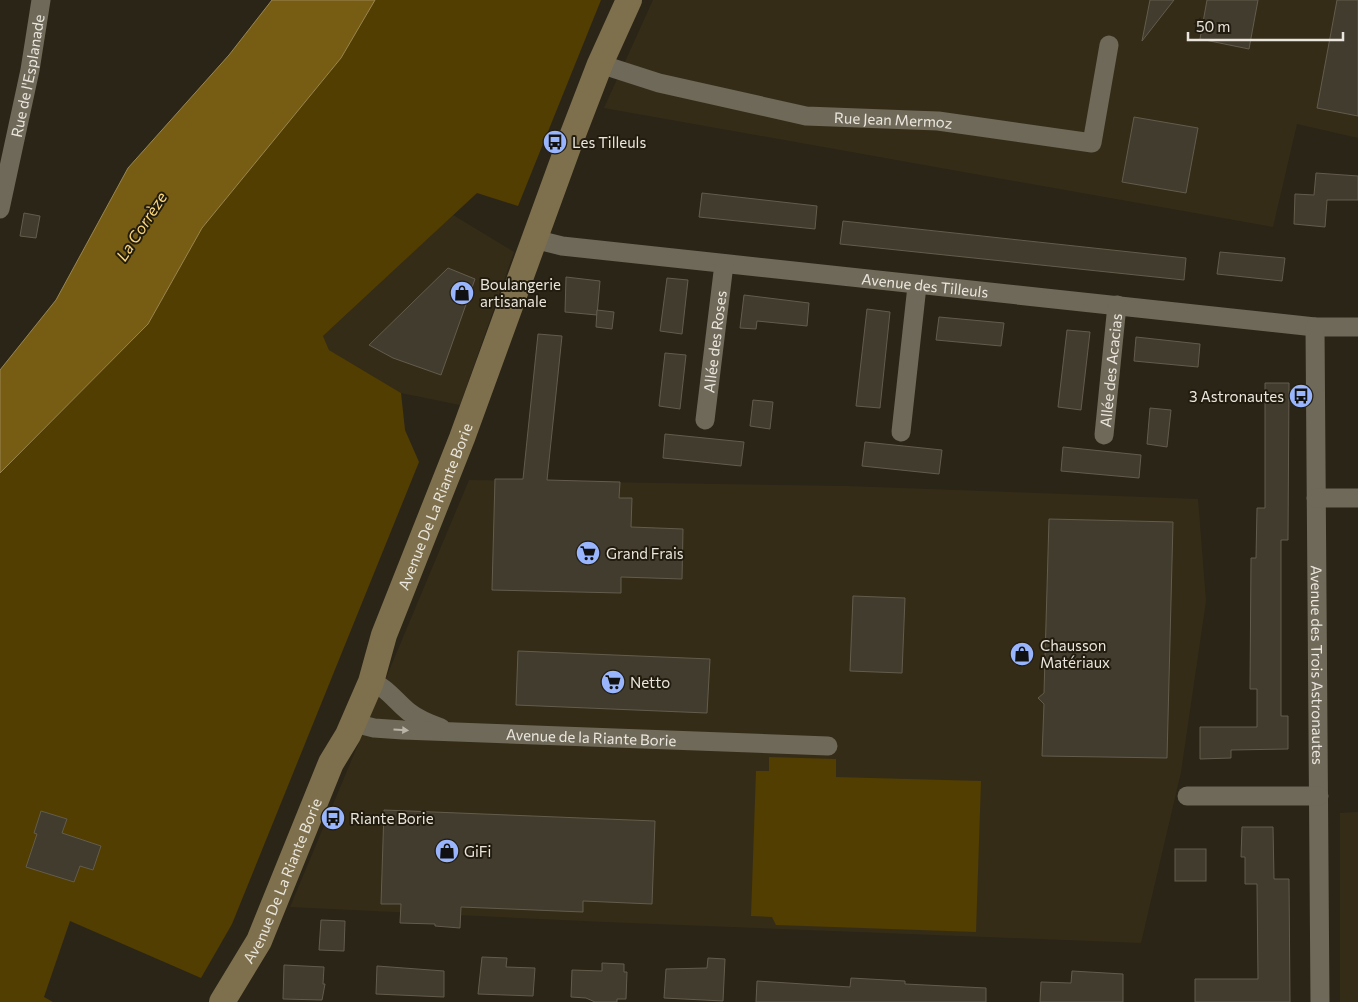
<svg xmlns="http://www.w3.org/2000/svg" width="1358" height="1002" font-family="Commissioner,sans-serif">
  <rect width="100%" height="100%" fill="#2b2518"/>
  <g fill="#352c18">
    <path d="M 653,0 L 1358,0 L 1358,138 L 1297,124 L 1273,227 L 604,108 Z"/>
    <path d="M 453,215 L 514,252 L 460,405 L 401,393 L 329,350 L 323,336 Z"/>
    <path d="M 469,480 L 846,486 L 1198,499 L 1206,601 L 1181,772 L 1141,943 L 605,922 L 290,907 Z"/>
    <path d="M 1358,812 L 1358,1002 L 1340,1002 L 1340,813 Z"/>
  </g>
  <g fill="#523e01">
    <path d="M 375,0 L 601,0 L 518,206 L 477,193 L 323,336 L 329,350 L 401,393 L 405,430 L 419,462 L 232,924 L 201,978 L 70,921 L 44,997 L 53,1002 L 0,1002 L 0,473 L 148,324 L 202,228 L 341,58 Z"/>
    <path d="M 769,757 L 836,759 L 836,777 L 981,781 L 976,932 L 776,925 L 772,917 L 751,916 L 756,771 L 769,771 Z"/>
  </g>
  <path fill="#775d14" stroke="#9a8650" d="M 272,0 L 375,0 L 341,58 L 202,228 L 148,324 L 0,473 L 0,370 L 56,300 L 128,168 L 229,55 Z"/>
  <g fill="#423c2e" stroke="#635c4d">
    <path d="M 1150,0 L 1174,0 L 1142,41 Z"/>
    <path d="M 1207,0 L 1258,0 L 1249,49 L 1200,39 Z"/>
    <path d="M 1337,0 L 1358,0 L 1358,116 L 1317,108 Z"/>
    <path d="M 1134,117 L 1198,128 L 1186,193 L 1122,182 Z"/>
    <path d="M 1316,173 L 1358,176 L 1358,200 L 1327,200 L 1325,227 L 1294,224 L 1295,194 L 1314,195 Z"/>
    <path d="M 702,193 L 817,206 L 815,229 L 699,217 Z"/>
    <path d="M 24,213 L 40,216 L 36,238 L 20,236 Z"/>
    <path d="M 843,221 L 1186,258 L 1184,280 L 840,244 Z"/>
    <path d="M 1220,252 L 1285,258 L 1282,281 L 1217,274 Z"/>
    <path d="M 448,268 L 475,279 L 441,375 L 393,358 L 369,345 Z"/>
    <path d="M 566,277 L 600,281 L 597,315 L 565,312 Z"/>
    <path d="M 667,278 L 688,280 L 682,334 L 660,331 Z"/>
    <path d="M 744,295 L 809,303 L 807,326 L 757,321 L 756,329 L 740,328 Z"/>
    <path d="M 867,309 L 890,312 L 880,408 L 856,406 Z"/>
    <path d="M 597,310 L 614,312 L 612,329 L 596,327 Z"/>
    <path d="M 939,317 L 1004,323 L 1001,346 L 936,340 Z"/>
    <path d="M 1067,330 L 1090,332 L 1081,410 L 1058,407 Z"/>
    <path d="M 538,334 L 562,336 L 547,480 L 620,482 L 619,498 L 632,498 L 631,527 L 683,529 L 682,579 L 621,577 L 621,593 L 492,590 L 495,479 L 523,479 Z"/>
    <path d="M 1136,337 L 1200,344 L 1198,367 L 1134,361 Z"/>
    <path d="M 665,353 L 686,355 L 680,409 L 659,406 Z"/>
    <path d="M 1265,383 L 1289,383 L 1288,540 L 1281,540 L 1281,716 L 1288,716 L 1288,749 L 1231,750 L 1231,758 L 1200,759 L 1200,727 L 1257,727 L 1257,689 L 1250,689 L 1251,558 L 1256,558 L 1257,508 L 1265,508 Z"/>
    <path d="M 753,400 L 773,402 L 770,429 L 750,426 Z"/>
    <path d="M 1150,408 L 1171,410 L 1167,447 L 1147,444 Z"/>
    <path d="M 665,434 L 744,442 L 741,466 L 663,458 Z"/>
    <path d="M 865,442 L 942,450 L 939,474 L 862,466 Z"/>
    <path d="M 1063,447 L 1141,455 L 1139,478 L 1061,471 Z"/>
    <path d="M 1049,519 L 1173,522 L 1167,758 L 1042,756 L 1044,704 L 1038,698 L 1044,693 Z"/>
    <path d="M 853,596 L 905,598 L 902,673 L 850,671 Z"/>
    <path d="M 518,651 L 710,659 L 707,713 L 516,705 Z"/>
    <path d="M 384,810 L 655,821 L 652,904 L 583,901 L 583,912 L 461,907 L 460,928 L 435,926 L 435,924 L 400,923 L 401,904 L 381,904 Z"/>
    <path d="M 41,811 L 67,819 L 62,833 L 101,846 L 93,870 L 80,866 L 74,882 L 26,867 L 37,834 L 34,833 Z"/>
    <path d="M 1242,827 L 1273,827 L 1274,879 L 1289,879 L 1290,1002 L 1195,1002 L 1195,979 L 1258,979 L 1257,884 L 1245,884 L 1245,857 L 1241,857 Z"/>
    <rect x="1175" y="849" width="31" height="32"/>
    <path d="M 321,920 L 345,921 L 344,951 L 319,950 Z"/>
    <path d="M 482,957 L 507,958 L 506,967 L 535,968 L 533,996 L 478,994 Z"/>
    <path d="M 708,958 L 725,959 L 723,1001 L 664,998 L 666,969 L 707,968 Z"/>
    <path d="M 602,963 L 624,964 L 624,972 L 627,972 L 626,999 L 617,999 L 617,1002 L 595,1002 L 586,998 L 571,997 L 572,970 L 602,971 Z"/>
    <path d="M 284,965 L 324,967 L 323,984 L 325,984 L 322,1000 L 283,999 Z"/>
    <path d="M 377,966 L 444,971 L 444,997 L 376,994 Z"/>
    <path d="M 1072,971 L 1123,974 L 1123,1002 L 1040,1002 L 1041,982 L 1071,983 Z"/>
    <path d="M 851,978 L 905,981 L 905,984 L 986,988 L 986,1002 L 756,1002 L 757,981 L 850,987 Z"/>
  </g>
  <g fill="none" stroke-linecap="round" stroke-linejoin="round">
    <g stroke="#6f6959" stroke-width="19">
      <path id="s1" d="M 600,64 L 659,83 L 806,116 L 938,121 L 1092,143 L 1109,45"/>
      <path id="s2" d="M 0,209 L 30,70 L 41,0"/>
      <path id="s3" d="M 534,239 L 562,246 L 1315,327 L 1358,327"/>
      <path id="s4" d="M 1315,327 L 1320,1002"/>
      <path id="s5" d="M 705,420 L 724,264"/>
      <path d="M 901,432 L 917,286"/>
      <path id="s6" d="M 1104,435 L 1117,305"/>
      <path d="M 1316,498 L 1358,498"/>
      <path d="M 371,682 C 387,687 396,702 409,712 C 419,720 430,724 441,728"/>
      <path id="s7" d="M 354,723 L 374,728 L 403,730 L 828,746"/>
      <path d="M 1187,796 L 1319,796"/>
    </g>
    <path stroke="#7e704d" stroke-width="26" id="s8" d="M 222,1002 L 259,941 L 331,763 L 348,735 L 371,682 L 384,635 L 462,438 L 568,147 L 600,64 L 629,0"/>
  </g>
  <defs><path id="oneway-solid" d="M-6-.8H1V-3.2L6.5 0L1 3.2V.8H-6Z" transform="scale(1.25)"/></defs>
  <use fill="#b9b4a8" href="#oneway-solid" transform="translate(401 730) rotate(3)"/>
  <defs>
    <g id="bus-disc" transform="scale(1.25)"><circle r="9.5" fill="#99b5fd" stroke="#221c0f"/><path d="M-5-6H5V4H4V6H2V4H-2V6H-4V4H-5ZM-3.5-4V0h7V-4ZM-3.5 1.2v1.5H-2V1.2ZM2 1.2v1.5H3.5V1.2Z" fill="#111"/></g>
    <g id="shop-disc" transform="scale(1.25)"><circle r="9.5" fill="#99b5fd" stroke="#221c0f"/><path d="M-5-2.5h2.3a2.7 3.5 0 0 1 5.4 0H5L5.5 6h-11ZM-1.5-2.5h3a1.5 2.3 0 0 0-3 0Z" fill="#111"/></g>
    <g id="supermarket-disc" transform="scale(1.25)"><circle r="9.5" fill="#99b5fd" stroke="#221c0f"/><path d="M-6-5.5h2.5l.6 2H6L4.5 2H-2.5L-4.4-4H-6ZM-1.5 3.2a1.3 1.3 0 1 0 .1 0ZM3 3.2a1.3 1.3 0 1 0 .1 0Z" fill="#111"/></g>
  </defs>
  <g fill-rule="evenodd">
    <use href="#bus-disc" x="555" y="142"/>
    <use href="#shop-disc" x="462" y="293"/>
    <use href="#bus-disc" x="1301" y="396"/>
    <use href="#supermarket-disc" x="588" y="553"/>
    <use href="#shop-disc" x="1022" y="654"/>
    <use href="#supermarket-disc" x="613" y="682"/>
    <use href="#bus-disc" x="333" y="818"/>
    <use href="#shop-disc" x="447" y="851"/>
  </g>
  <g text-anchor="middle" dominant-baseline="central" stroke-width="4" stroke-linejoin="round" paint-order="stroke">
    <g font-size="15" fill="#eae6dd" stroke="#221c0f">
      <text stroke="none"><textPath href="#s2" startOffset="136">Rue de l'Esplanade</textPath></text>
      <text stroke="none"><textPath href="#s1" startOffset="300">Rue Jean Mermoz</textPath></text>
      <text stroke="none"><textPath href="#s3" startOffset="394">Avenue des Tilleuls</textPath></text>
      <text stroke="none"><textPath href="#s5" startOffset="79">Allée des Roses</textPath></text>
      <text stroke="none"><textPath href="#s6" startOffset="65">Allée des Acacias</textPath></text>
      <text stroke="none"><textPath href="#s8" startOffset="541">Avenue De La Riante Borie</textPath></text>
      <text stroke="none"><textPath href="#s4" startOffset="338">Avenue des Trois Astronautes</textPath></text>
      <text stroke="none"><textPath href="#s7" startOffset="238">Avenue de la Riante Borie</textPath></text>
      <text stroke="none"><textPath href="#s8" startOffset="136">Avenue De La Riante Borie</textPath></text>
    </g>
    <g font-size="15" fill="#eae6dd" stroke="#221c0f" text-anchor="start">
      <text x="572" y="142">Les Tilleuls</text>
      <text x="480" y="284">Boulangerie<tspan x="480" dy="17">artisanale</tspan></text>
      <text x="1284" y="396" text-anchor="end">3 Astronautes</text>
      <text x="606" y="553">Grand Frais</text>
      <text x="1040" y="645">Chausson<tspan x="1040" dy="17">Matériaux</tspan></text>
      <text x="630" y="682">Netto</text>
      <text x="350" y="818">Riante Borie</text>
      <text x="464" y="851">GiFi</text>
    </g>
    <g font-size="16" font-style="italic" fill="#fad57c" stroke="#221c0f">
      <text transform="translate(141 226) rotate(-57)">La Corrèze</text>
    </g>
  </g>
  <path d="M1188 32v8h155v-8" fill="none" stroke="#eae6dd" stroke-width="2.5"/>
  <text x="1196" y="32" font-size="15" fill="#eae6dd" stroke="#221c0f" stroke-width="4" paint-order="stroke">50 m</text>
</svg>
